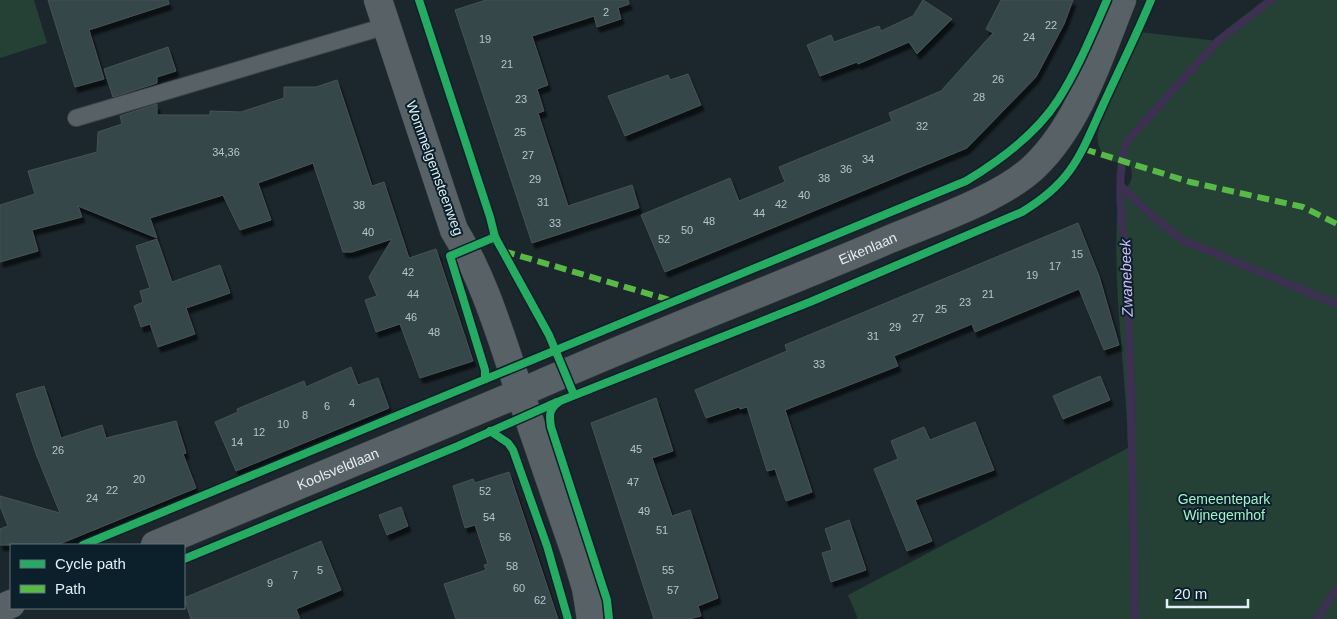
<svg xmlns="http://www.w3.org/2000/svg" width="1337" height="619" font-family="Helvetica,sans-serif">
  <defs>
    <filter id="shadow"><feDropShadow dx="3" dy="5.5" stdDeviation="1" flood-color="#0009"/></filter>
  </defs>
  <rect width="100%" height="100%" fill="#1c272d"/>
  <g fill="#254034">
    <path d="M 0,0 L 34,0 L 47,43 L 0,58 Z"/>
    <path d="M 1271,0 L 1337,0 L 1337,619 L 858,619 L 848,595 L 1128,448 C 1126,364 1110,278 1119,194 C 1130,185 1135,180 1130,165 L 1107,160 C 1103,154 1099,149 1098,142 C 1094,120 1130,55 1140,32 L 1218,41 Z"/>
  </g>
  <g fill="none" stroke-linecap="round" stroke-linejoin="round">
    <g stroke="#3c3150" stroke-width="8">
      <path d="M 1122,187 L 1152,216 L 1183,240 L 1337,304"/>
      <path d="M 1135,619 C 1133,505 1132,391 1127,277 C 1125,236 1113,180 1127,141 L 1218,41 L 1271,0"/>
      <path d="M 1317,619 L 1337,589"/>
    </g>
  </g>
  <g fill="#364749" stroke="#475255" filter="url(#shadow)">
    <path d="M 48,0 L 168,0 L 169,4 L 89,30 L 104,79 L 75,87 Z"/>
    <path d="M 486,0 L 628,0 L 629,4 L 618,8 L 621,19 L 597,27 L 594,16 L 532,36 L 548,85 L 537,89 L 544,111 L 538,113 L 568,206 L 632,185 L 639,208 L 532,243 L 455,10 Z"/>
    <path d="M 923,0 L 952,19 L 917,54 L 909,42 L 858,64 L 857,62 L 820,76 L 807,45 L 831,35 L 834,42 L 879,26 L 881,31 L 913,16 Z"/>
    <path d="M 1001,0 L 1073,0 L 1064,24 L 1036,77 L 967,148 L 665,272 L 641,215 L 730,178 L 739,201 L 785,182 L 779,167 L 892,121 L 889,113 L 941,91 L 993,33 L 986,29 Z"/>
    <path d="M 168,47 L 176,71 L 157,77 L 157,83 L 113,97 L 104,69 Z"/>
    <path d="M 688,74 L 701,105 L 625,136 L 608,96 L 668,75 L 670,80 Z"/>
    <path d="M 337,80 L 372,186 L 384,182 L 409,258 L 436,249 L 473,361 L 420,378 L 400,324 L 376,332 L 365,300 L 377,296 L 369,277 L 392,239 L 352,252 L 343,252 L 313,163 L 258,183 L 271,220 L 240,230 L 223,195 L 150,218 L 157,238 L 78,206 L 82,217 L 32,230 L 38,251 L 0,262 L 0,205 L 35,194 L 28,171 L 97,152 L 98,132 L 122,124 L 120,116 L 157,104 L 157,115 L 210,115 L 210,111 L 241,112 L 284,98 L 284,87 L 316,87 Z"/>
    <path d="M 1078,223 L 1099,276 L 1119,345 L 1104,350 L 1079,289 L 975,332 L 972,324 L 894,356 L 898,366 L 785,410 L 812,492 L 786,501 L 775,469 L 767,471 L 747,407 L 740,409 L 739,407 L 706,418 L 695,390 L 787,351 L 785,345 Z"/>
    <path d="M 157,239 L 172,282 L 220,265 L 230,293 L 186,308 L 195,334 L 158,347 L 150,324 L 141,327 L 134,306 L 143,302 L 140,291 L 150,288 L 136,246 Z"/>
    <path d="M 351,367 L 358,385 L 378,378 L 389,408 L 236,471 L 215,422 L 238,412 L 237,409 L 304,381 L 306,387 Z"/>
    <path d="M 1100,376 L 1110,400 L 1063,419 L 1053,396 Z"/>
    <path d="M 44,386 L 61,438 L 102,425 L 106,438 L 176,421 L 186,453 L 183,454 L 196,488 L 57,545 L 0,545 L 0,529 L 8,526 L 0,506 L 0,496 L 60,513 L 36,454 L 16,394 Z"/>
    <path d="M 656,398 L 673,451 L 652,458 L 672,516 L 690,510 L 718,598 L 698,606 L 701,616 L 689,619 L 654,619 L 591,423 Z"/>
    <path d="M 975,422 L 994,470 L 915,500 L 932,541 L 907,551 L 874,469 L 898,459 L 891,441 L 924,427 L 930,440 Z"/>
    <path d="M 509,472 L 558,619 L 456,619 L 444,584 L 486,570 L 484,565 L 488,564 L 475,525 L 465,528 L 453,486 L 473,479 L 475,483 Z"/>
    <path d="M 401,507 L 408,526 L 387,535 L 379,515 Z"/>
    <path d="M 849,520 L 866,570 L 831,582 L 822,553 L 832,550 L 825,529 Z"/>
    <path d="M 321,541 L 341,590 L 296,609 L 300,619 L 191,619 L 184,598 Z"/>
  </g>
  <g fill="none" stroke-linecap="round" stroke-linejoin="round">
    <g stroke="#3c454a" stroke-width="18">
      <path id="lane" d="M 76,118 L 386,26"/>
    </g>
    <g stroke="#3c454a" stroke-width="29">
      <g id="street">
        <path id="s1" d="M 155,545 L 520,393 C 501,338 485,280 454,230 L 378,0"/>
        <path d="M 0,609 L 11,604"/>
      </g>
    </g>
    <g stroke="#3c454a" stroke-width="29">
      <g id="secondary">
        <path id="s2" d="M 591,619 L 586,588 L 576,555 L 520,393 C 642,338 767,292 890,239 C 933,221 1002,198 1035,166 C 1080,122 1099,57 1122,0"/>
      </g>
    </g>
    <use href="#lane" stroke="#586166" stroke-width="16"/>
    <use href="#street" stroke="#586166" stroke-width="28"/>
    <use href="#secondary" stroke="#586166" stroke-width="28"/>
    <g stroke="#58b947" stroke-width="6" stroke-dasharray="12 6" stroke-linecap="butt">
      <path d="M 1084,149 L 1190,182 L 1303,207 L 1337,224"/>
      <path d="M 503,251 L 673,301"/>
    </g>
    <g stroke="#0b202a" stroke-width="11">
      <g id="cycleway">
        <path d="M 419,0 L 490,217 L 495,237 L 450,256 L 485,370 L 485,379"/>
        <path d="M 495,237 L 549,335 L 574,395"/>
        <path d="M 490,431 L 508,443 L 513,450 L 547,546 L 568,619"/>
        <path d="M 83,545 L 966,181 C 999,161 1037,133 1058,100 C 1078,69 1092,34 1107,0"/>
        <path d="M 184,559 L 458,446 L 557,402"/>
        <path d="M 609,619 L 607,600 L 551,427 C 549,414 549,409 560,401 L 810,302 L 1022,212 C 1072,182 1080,156 1103,105 C 1119,70 1136,36 1151,0"/>
      </g>
    </g>
    <use href="#cycleway" stroke="#26ab63" stroke-width="8"/>
  </g>
  <g text-anchor="middle" dominant-baseline="central" stroke-width="4" stroke-linejoin="round" paint-order="stroke">
    <g font-size="11" fill="#b7c5cb">
      <text x="606" y="12">2</text>
      <text x="1051" y="25">22</text>
      <text x="1029" y="37">24</text>
      <text x="485" y="39">19</text>
      <text x="507" y="64">21</text>
      <text x="998" y="79">26</text>
      <text x="979" y="97">28</text>
      <text x="521" y="99">23</text>
      <text x="922" y="126">32</text>
      <text x="520" y="132">25</text>
      <text x="226" y="152">34,36</text>
      <text x="528" y="155">27</text>
      <text x="868" y="159">34</text>
      <text x="846" y="169">36</text>
      <text x="824" y="178">38</text>
      <text x="535" y="179">29</text>
      <text x="804" y="195">40</text>
      <text x="543" y="202">31</text>
      <text x="781" y="204">42</text>
      <text x="359" y="205">38</text>
      <text x="759" y="213">44</text>
      <text x="709" y="221">48</text>
      <text x="555" y="223">33</text>
      <text x="687" y="230">50</text>
      <text x="368" y="232">40</text>
      <text x="664" y="239">52</text>
      <text x="1077" y="254">15</text>
      <text x="1055" y="266">17</text>
      <text x="408" y="272">42</text>
      <text x="1032" y="275">19</text>
      <text x="413" y="294">44</text>
      <text x="988" y="294">21</text>
      <text x="965" y="302">23</text>
      <text x="941" y="309">25</text>
      <text x="411" y="317">46</text>
      <text x="918" y="318">27</text>
      <text x="895" y="327">29</text>
      <text x="434" y="332">48</text>
      <text x="873" y="336">31</text>
      <text x="819" y="364">33</text>
      <text x="352" y="403">4</text>
      <text x="327" y="406">6</text>
      <text x="305" y="415">8</text>
      <text x="283" y="424">10</text>
      <text x="259" y="432">12</text>
      <text x="237" y="442">14</text>
      <text x="636" y="449">45</text>
      <text x="58" y="450">26</text>
      <text x="139" y="479">20</text>
      <text x="633" y="482">47</text>
      <text x="112" y="490">22</text>
      <text x="485" y="491">52</text>
      <text x="92" y="498">24</text>
      <text x="644" y="511">49</text>
      <text x="489" y="517">54</text>
      <text x="662" y="530">51</text>
      <text x="505" y="537">56</text>
      <text x="512" y="566">58</text>
      <text x="320" y="570">5</text>
      <text x="668" y="570">55</text>
      <text x="295" y="575">7</text>
      <text x="270" y="583">9</text>
      <text x="519" y="588">60</text>
      <text x="673" y="590">57</text>
      <text x="540" y="600">62</text>
    </g>
    <g font-size="14" fill="#e2eff6" stroke="#0b202a">
      <text transform="translate(435 168) rotate(70)">Wommelgemsteenweg</text>
      <text stroke="none"><textPath href="#s2" startOffset="614">Eikenlaan</textPath></text>
      <text stroke="none"><textPath href="#s1" startOffset="198">Koolsveldlaan</textPath></text>
    </g>
    <g font-size="14" fill="#a5f0ca" stroke="#0b202a">
      <text x="1224" y="499">Gemeentepark<tspan x="1224" dy="16">Wijnegemhof</tspan></text>
    </g>
    <g font-size="15" font-style="italic" fill="#d4bdfd" stroke="#0b202a">
      <text transform="translate(1126 278) rotate(-92)">Zwanebeek</text>
    </g>
  </g>
  <rect x="10" y="544" width="175" height="65" fill="#0b202a" stroke="#61737c"/>
  <rect x="20" y="560" width="25" height="8" fill="#26ab63" stroke="#61737c"/>
  <text x="55" y="569" font-size="15" fill="#e2eff6">Cycle path</text>
  <rect x="20" y="585" width="25" height="8" fill="#58b947" stroke="#61737c"/>
  <text x="55" y="594" font-size="15" fill="#e2eff6">Path</text>
  <path d="M1167 599v8h81v-8" fill="none" stroke="#e2eff6" stroke-width="2.5"/>
  <text x="1174" y="599" font-size="15" fill="#e2eff6" stroke="#0b202a" stroke-width="4" paint-order="stroke">20 m</text>
</svg>
